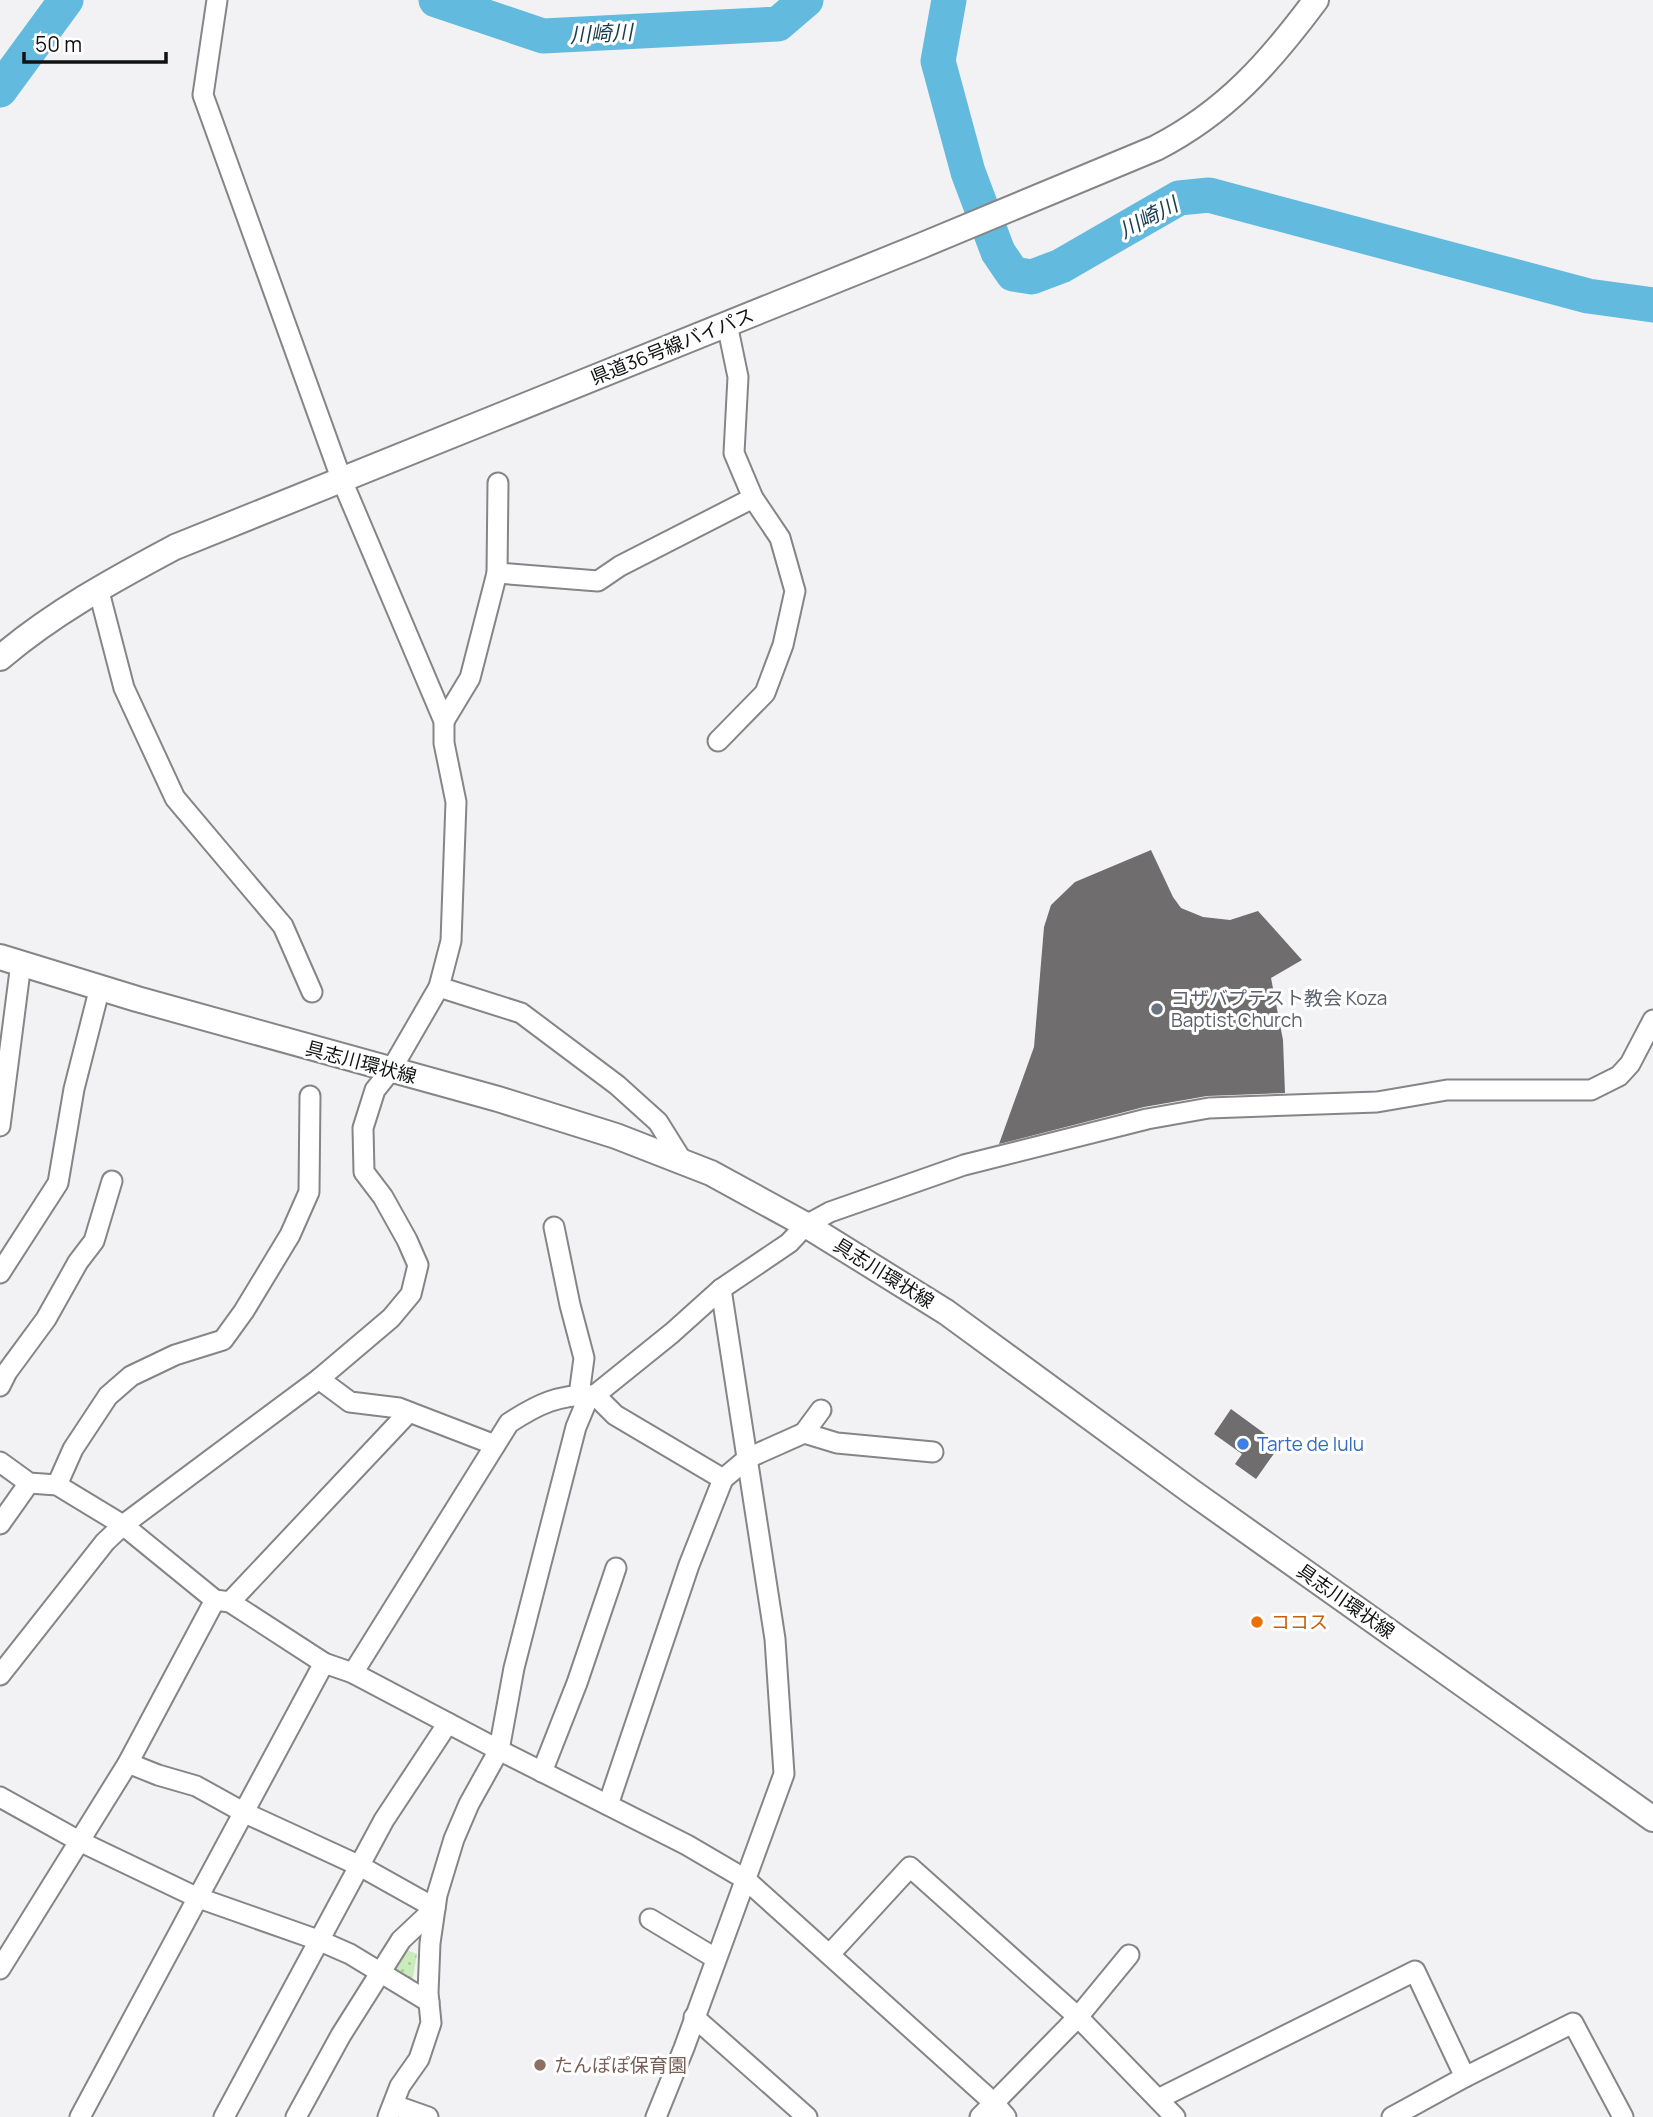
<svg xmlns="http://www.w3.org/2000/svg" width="1653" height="2117" font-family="Manrope,'Noto Sans JP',sans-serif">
  <defs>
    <pattern id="park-dots" width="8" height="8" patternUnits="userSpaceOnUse" patternTransform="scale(1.75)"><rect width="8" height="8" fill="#c9ecba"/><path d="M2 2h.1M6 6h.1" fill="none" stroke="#acc99f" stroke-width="1.8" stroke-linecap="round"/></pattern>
  </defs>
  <rect width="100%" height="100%" fill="#f2f2f5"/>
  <path fill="url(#park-dots)" d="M 404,1949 L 417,1954 L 412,1983 L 390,1971 Z"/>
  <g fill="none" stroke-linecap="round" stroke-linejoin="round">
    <g stroke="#62badf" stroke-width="35">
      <path d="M 436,0 L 543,36 L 778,24 L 806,0"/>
      <path d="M 949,0 L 938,61 L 968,172 L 998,252 L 1013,274 L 1032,277 L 1061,266 L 1179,198 L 1209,195 L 1588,296 L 1653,305"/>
      <path d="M 0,90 L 66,0"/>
    </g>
  </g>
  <g fill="#6f6d6d">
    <path d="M 1151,850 L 1173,897 L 1181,908 L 1203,917 L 1230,920 L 1258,911 L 1302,960 L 1271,978 L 1283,1040 L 1285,1093 L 1207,1096 L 1144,1107 L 999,1144 L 1034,1047 L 1044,927 L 1051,905 L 1075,882 Z"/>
    <path d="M 1231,1409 L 1280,1445 L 1256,1479 L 1235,1464 L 1242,1454 L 1214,1434 Z"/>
  </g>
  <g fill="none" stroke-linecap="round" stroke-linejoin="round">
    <g stroke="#858587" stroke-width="23">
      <g id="minor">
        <path d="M 497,573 L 598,581 L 620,566 L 753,498"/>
        <path d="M 98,588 L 124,688 L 175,798 L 283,926 L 312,992"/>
        <path d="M 444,721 L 470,678 L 497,573 L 498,483"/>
        <path d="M 718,741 L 765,693 L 783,645 L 795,591 L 780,538 L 753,498 L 734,453 L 738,377 L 727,324"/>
        <path d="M 439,987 L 521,1013 L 617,1085 L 658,1122 L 683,1162"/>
        <path d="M 0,1126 L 21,963"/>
        <path d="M 554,1227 L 570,1305 L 584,1358 L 579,1395"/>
        <path d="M 0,1273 L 58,1183 L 74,1089 L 100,987"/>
        <path d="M 319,1379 L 350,1402 L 399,1408 L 495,1445"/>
        <path d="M 0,1386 L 7,1372 L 46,1319 L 78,1262 L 94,1241 L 112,1181"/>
        <path d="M 804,1433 L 821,1410"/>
        <path d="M 0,1462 L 29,1483 L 57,1485 L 123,1525 L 215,1600 L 230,1602 L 324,1663 L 353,1673 L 499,1750 L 687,1845 L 745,1879 L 994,2103 L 1006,2117"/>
        <path d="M 57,1485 L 73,1449 L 108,1396 L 131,1376 L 175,1355 L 223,1340 L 244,1311 L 290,1235 L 309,1192 L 310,1096"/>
        <path d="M 0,1524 L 29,1483"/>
        <path d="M 230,1602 L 409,1412"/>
        <path d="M 353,1673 L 509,1423 C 538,1404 559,1394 595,1395 L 615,1415 L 723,1479"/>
        <path d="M 0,1675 L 105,1542 L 123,1525 L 319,1379 L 391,1318 L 411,1294 L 418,1265 L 407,1240 L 383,1197 L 364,1172 L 363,1128 L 375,1090 L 391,1070 L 439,987 L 451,941 L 456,802 L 444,743 L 444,721 L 341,478 L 203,95 L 217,0"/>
        <path d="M 128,1763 L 158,1775 L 196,1786 L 243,1812 L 360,1866 L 435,1908 L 401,1940 L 341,2035 L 296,2117"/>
        <path d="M 542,1772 L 577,1683 L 616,1568"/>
        <path d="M 0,1797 L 79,1841 L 196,1897 L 318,1940 L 350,1954 L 429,2002"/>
        <path d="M 608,1805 L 689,1565 L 723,1479 L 748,1458 L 804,1433 L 837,1443 L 933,1452"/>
        <path d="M 650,1919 L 715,1958"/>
        <path d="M 830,1954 L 910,1867 L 1078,2017 L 1175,2117"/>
        <path d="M 0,1969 L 128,1763 L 215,1600"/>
        <path d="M 694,2017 L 807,2117"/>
        <path d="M 1158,2099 L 1415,1971 L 1465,2077"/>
        <path d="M 394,2105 L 428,2117"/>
        <path d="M 80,2117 L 324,1663"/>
        <path d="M 224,2117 L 384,1820 L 448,1723"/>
        <path d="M 388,2117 L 400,2086 L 419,2059 L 431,2023 L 428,1993 L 430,1943 L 437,1895 L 454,1839 L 469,1804 L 499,1750 L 514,1668 L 576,1427 L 586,1403 L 595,1395 L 672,1333 L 721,1289 L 789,1243 L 806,1225 L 830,1212 L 964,1165 L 1147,1119 L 1209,1108 L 1377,1102 L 1447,1090 L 1591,1090 L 1619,1076 L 1630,1064 L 1653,1020"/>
        <path d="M 656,2117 L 684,2048 L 784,1774 L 775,1639 L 721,1289"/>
        <path d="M 980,2117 L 1078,2017 L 1129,1955"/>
        <path d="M 1392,2117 L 1465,2077 L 1573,2023 L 1623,2117"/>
      </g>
    </g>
    <g stroke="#858587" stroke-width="28">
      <g id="major">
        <path d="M 0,658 C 53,613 113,580 175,547 L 923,245 L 1156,148 C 1226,112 1269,63 1316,0"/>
        <path d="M 0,957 L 137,999 L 498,1099 L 616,1136 L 711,1173 L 806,1225 L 946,1312 L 1192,1492 L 1653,1819"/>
      </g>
    </g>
    <use href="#minor" stroke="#fff" stroke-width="19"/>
    <use href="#major" stroke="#fff" stroke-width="24"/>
  </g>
  <circle fill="#6b7280" stroke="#fff" stroke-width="2.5" cx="1157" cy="1009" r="7"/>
  <circle fill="#3f7fe0" stroke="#fff" stroke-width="2.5" cx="1243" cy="1444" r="7"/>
  <circle fill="#e8710a" stroke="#fff" stroke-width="2.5" cx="1257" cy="1622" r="7"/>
  <circle fill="#8d6e63" stroke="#fff" stroke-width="2.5" cx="540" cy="2065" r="7"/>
  <g text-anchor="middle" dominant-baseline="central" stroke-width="6" stroke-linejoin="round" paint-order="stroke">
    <g font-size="19" fill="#111212" stroke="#fff">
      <text transform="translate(672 346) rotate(-22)">県道36号線バイパス</text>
      <text transform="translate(361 1062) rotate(15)">具志川環状線</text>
      <text transform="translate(884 1273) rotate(32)">具志川環状線</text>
      <text transform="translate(1346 1601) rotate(35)">具志川環状線</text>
    </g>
    <g font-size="19" fill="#5b616d" stroke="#fff" text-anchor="start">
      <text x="1171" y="998">コザバプテスト教会 Koza<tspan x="1171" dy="22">Baptist Church</tspan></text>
    </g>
    <g font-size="19" fill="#366cbe" stroke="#fff" text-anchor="start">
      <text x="1257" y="1444">Tarte de lulu</text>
    </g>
    <g font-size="19" fill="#c56008" stroke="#fff" text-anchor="start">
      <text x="1271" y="1622">ココス</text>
    </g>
    <g font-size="19" fill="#785e54" stroke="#fff" text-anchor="start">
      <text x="554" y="2065">たんぽぽ保育園</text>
    </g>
    <g font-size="21" font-style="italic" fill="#163e4e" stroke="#fff">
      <text transform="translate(601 33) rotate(-3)">川崎川</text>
      <text transform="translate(1148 217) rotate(-28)">川崎川</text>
    </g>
  </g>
  <path d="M24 52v10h142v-10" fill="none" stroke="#111212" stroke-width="3.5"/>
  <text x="35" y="52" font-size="21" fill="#111212" stroke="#ffffff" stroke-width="5" paint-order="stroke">50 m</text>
</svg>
